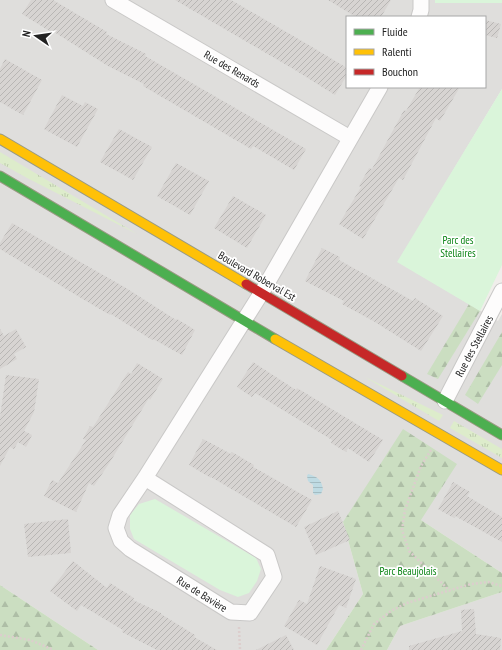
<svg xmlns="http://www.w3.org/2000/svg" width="502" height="650" font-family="'PT Sans Narrow',sans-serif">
  <defs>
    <pattern id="grass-tufts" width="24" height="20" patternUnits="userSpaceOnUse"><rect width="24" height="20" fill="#ddeccb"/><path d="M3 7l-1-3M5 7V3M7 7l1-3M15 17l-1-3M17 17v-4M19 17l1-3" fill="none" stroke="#bdcaae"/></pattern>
    <pattern id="forest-firs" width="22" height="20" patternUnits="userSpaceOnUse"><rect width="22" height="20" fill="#cbdec1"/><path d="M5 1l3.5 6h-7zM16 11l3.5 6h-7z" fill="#aebea6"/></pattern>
    <pattern id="water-rules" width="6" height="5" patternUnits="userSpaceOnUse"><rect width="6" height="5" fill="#bfdbe3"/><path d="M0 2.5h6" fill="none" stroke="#a4bcc2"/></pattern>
    <pattern id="building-hatch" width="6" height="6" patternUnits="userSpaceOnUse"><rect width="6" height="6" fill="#d7d4d2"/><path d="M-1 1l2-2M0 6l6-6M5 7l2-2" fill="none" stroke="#b8b6b4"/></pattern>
  </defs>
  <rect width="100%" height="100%" fill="#f0eeeb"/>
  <g fill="#dfdedc" fill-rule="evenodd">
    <path d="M 0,0 L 435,0 L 436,3 L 502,3 L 502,89 L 398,262 L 498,321 L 502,314 L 502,573 L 421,520 L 343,522 L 363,594 L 326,650 L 98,650 L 0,585 ZM 347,17 L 485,17 L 485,87 L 347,87 Z"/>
    <path d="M 502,592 L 502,650 L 387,650 L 400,626 Z"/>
  </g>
  <g fill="url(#grass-tufts)">
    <path d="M 0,152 L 137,234 L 29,179 L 0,163 Z"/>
    <path d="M 365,377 L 443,415 L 439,421 Z"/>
    <path d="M 454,421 L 502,449 L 502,458 L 450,428 Z"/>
  </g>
  <g fill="url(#forest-firs)">
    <path d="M 469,304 L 480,311 L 438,379 L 427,374 Z"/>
    <path d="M 502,332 L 502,365 L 478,404 L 465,395 Z"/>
    <path d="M 403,429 L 457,464 L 421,520 L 502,573 L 502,592 L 400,626 L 387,650 L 326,650 L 363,594 L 343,522 Z"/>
    <path d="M 0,585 L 98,650 L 0,650 Z"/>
  </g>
  <g fill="#daf5da">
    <rect x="435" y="0" width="67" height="3"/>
    <path d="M 502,89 L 502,265 L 480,311 L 397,262 Z"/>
    <path d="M 155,499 L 256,558 L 261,569 L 257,581 L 249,593 L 238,597 L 220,590 L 134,539 L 130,529 L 130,515 L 139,504 Z"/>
  </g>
  <path fill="url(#water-rules)" d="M 308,474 C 318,477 321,479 323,489 L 321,494 L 315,495 L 313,493 L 313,485 L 308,481 L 307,476 Z"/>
  <g fill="url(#building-hatch)">
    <path d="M 31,0 L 53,0 L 107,32 L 106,34 L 146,54 L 145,56 L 306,149 L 294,170 L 253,146 L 251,149 L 143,86 L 144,84 L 108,66 L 51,30 L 51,32 L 22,14 Z"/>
    <path d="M 175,0 L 231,0 L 307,44 L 347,68 L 347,75 L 335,95 L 295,70 Z"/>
    <path d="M 328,0 L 391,0 L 381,17 L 356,17 Z"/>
    <path d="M 485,20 L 501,24 L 497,38 L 485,35 Z"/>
    <path d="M 5,59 L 42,80 L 23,115 L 0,102 L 0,69 Z"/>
    <path d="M 420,87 L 460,87 L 440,121 L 436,118 L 403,180 L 399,178 L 363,239 L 339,224 L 361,187 L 359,186 L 369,168 L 372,169 L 404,110 L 406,111 Z"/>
    <path d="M 62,95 L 83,106 L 85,102 L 98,109 L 77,147 L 44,129 Z"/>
    <path d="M 119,129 L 152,147 L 133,180 L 100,162 Z"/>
    <path d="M 176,163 L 209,181 L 190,215 L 157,196 Z"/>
    <path d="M 233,196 L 266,215 L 247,248 L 214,228 Z"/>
    <path d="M 12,223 L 126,288 L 176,320 L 177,319 L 195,330 L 182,355 L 153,339 L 152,340 L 111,314 L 110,315 L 81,298 L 0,249 L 0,243 Z"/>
    <path d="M 322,248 L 340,257 L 339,260 L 413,301 L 415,298 L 443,316 L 421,351 L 375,322 L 342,304 L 344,301 L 305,281 Z"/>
    <path d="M 0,329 L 4,336 L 16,329 L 26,347 L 14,354 L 17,359 L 0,369 Z"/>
    <path d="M 253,362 L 296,390 L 297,388 L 383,440 L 369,462 L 348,448 L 346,452 L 331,443 L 332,440 L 255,393 L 252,397 L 237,387 Z"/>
    <path d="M 137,363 L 163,379 L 150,400 L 149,398 L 110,462 L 94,486 L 89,483 L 76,512 L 44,496 L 52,480 L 58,483 L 86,440 L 83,439 L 90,426 L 93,427 L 128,372 L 131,374 Z"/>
    <path d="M 6,375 L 39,379 L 34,412 L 24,431 L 32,435 L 26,447 L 18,442 L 14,449 L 10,447 L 0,466 L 0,417 Z"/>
    <path d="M 203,439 L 231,454 L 232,452 L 254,465 L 253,467 L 312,500 L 296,527 L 211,477 L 211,478 L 189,465 Z"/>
    <path d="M 453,482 L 470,492 L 467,496 L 502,517 L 502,542 L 455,516 L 454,518 L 438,509 Z"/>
    <path d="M 338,511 L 350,540 L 316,555 L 304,527 Z"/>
    <path d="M 68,519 L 71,553 L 28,557 L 24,524 Z"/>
    <path d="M 73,561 L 107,588 L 110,583 L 134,598 L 133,600 L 161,613 L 161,614 L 195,635 L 194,637 L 217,650 L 157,650 L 122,632 L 123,630 L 81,605 L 77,611 L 50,591 Z"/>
    <path d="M 320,566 L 356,579 L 346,608 L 339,605 L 317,645 L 284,626 L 299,600 L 307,604 Z"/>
    <path d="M 474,609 L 476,634 L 501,638 L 500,650 L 409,650 L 409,646 L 462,631 L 461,610 Z"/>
    <path d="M 286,635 L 294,650 L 256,650 Z"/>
  </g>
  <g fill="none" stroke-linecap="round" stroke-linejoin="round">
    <g stroke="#c9c8c7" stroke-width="17">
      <g id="street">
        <path d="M 113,0 L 350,138"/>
        <path d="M 419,17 L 421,10 L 421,0"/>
        <path d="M 445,401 L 502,291"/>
        <path d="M 145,478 L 267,555 L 274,577 L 250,613 L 231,612 L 130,549 L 121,541 L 116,528 L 120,515 L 145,478 L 262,292 L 380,87"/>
      </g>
    </g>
    <g stroke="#999a82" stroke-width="11">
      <g id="fast">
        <path d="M 0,176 L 275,339"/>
        <path d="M 402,376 L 502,435"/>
      </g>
    </g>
    <g stroke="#999a82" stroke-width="11">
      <g id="slow">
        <path d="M 0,139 L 246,284"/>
        <path d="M 275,339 L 502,470"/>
      </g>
    </g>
    <g stroke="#999a82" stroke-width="11">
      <path id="jam" d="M 246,284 L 402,376"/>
    </g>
    <g stroke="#dccecd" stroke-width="2.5" stroke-dasharray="2 2" stroke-linecap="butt">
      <path d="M 431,450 L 421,466 L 405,510 L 402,530 L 409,551 L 450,591"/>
      <path d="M 239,627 L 240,650"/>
      <path d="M 0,635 L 30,640 L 54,650"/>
      <path d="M 361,650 L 374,624 L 391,611 L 407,603 L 471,584 L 488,582 L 502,586"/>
    </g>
    <use href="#street" stroke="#fdfcfc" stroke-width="15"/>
    <use href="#fast" stroke="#4caf50" stroke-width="9"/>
    <use href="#slow" stroke="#ffc107" stroke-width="9"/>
    <use href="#jam" stroke="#c62828" stroke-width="9"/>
  </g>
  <g text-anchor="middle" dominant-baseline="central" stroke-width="3.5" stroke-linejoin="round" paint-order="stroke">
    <g font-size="11" fill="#222" stroke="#fff">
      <text transform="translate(232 69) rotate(30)">Rue des Renards</text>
      <text transform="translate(257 276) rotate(30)">Boulevard Roberval Est</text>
      <text transform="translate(474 346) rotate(-62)">Rue des Stellaires</text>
      <text transform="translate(202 594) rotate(32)">Rue de Bavière</text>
    </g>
    <g font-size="11" fill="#0c8416" stroke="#fff">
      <text x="458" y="240">Parc des<tspan x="458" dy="13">Stellaires</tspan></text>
      <text x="408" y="571">Parc Beaujolais</text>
    </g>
  </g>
  <rect x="346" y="16" width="140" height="72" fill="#ffffff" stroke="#a7a7a7"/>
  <rect x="354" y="29" width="20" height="6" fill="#4caf50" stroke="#a7a7a7"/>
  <text x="382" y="36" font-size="12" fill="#222222">Fluide</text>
  <rect x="354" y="49" width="20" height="6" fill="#ffc107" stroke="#a7a7a7"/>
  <text x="382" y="56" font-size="12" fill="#222222">Ralenti</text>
  <rect x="354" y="69" width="20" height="6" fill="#c62828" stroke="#a7a7a7"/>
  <text x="382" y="76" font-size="12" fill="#222222">Bouchon</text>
  <g transform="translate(36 36) rotate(283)" stroke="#ffffff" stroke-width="3" paint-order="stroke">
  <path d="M0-3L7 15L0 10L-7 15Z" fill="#222222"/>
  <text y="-6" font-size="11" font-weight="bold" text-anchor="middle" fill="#222222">N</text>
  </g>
</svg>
